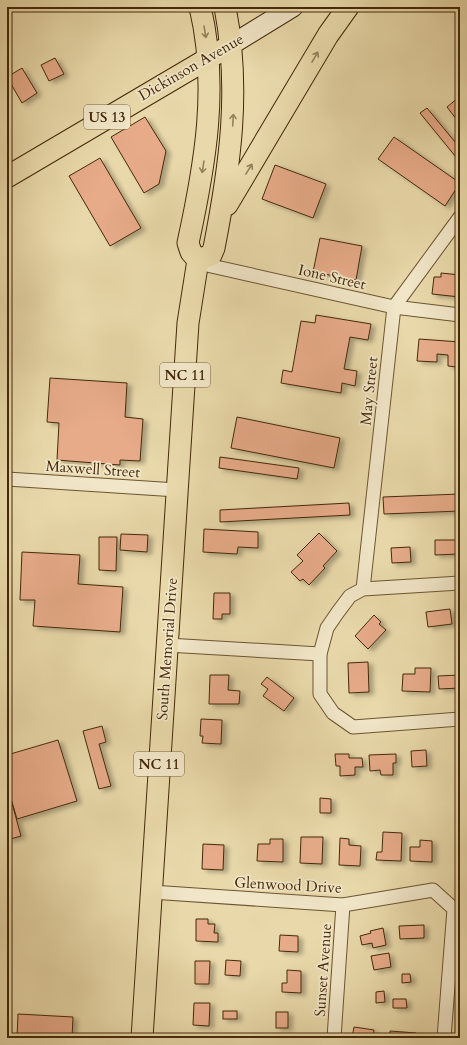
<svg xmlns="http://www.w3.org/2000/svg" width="467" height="1045" font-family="Cardo,serif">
  <defs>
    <filter id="shadow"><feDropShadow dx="4.5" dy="2.5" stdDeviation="2" flood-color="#0004"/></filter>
  </defs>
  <rect width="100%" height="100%" fill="#e9d9aa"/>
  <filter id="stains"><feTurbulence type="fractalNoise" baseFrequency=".005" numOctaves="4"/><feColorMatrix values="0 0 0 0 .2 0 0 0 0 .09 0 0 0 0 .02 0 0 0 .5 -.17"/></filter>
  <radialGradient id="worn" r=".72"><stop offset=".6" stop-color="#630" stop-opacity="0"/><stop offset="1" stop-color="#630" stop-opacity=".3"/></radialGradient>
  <g fill="#e7ab89" stroke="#442909" filter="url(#shadow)">
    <path d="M 55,58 L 64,74 L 49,81 L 41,65 Z"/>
    <path d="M 22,68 L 37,93 L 22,103 L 7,77 Z"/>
    <path d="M 458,98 L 460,101 L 460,124 L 447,107 Z"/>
    <path d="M 427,108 L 460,148 L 460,162 L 420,113 Z"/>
    <path d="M 145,117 L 166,151 L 159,184 L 144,193 L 111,137 Z"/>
    <path d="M 394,137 L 460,183 L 445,206 L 378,159 Z"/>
    <path d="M 100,158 L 141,228 L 110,246 L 69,176 Z"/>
    <path d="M 275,165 L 326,184 L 313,218 L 262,199 Z"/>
    <path d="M 320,238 L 362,246 L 356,280 L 313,272 Z"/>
    <path d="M 441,273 L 460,275 L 460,297 L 432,294 L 434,277 L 441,277 Z"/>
    <path d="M 316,315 L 371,324 L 368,340 L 350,337 L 344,369 L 357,371 L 355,386 L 342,383 L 341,393 L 281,383 L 283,370 L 292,372 L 301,321 L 315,323 Z"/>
    <path d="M 419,339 L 460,342 L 460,357 L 457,357 L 457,367 L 448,366 L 448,355 L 437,354 L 437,362 L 417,361 Z"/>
    <path d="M 50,378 L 127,383 L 125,417 L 143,419 L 140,461 L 120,460 L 120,465 L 57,460 L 59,423 L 47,422 Z"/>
    <path d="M 237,417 L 340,438 L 334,468 L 231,448 Z"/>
    <path d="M 220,457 L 299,468 L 297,479 L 219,468 Z"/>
    <path d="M 460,494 L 460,511 L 384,514 L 383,497 Z"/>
    <path d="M 349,503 L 350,515 L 220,522 L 220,510 Z"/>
    <path d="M 204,529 L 258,532 L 258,548 L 238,547 L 237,554 L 203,552 Z"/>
    <path d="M 319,533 L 337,551 L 323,566 L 325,568 L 309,585 L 303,579 L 300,581 L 291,572 L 303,561 L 297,555 Z"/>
    <path d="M 121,534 L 148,535 L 147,552 L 120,550 Z"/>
    <path d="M 99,537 L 117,537 L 116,571 L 99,570 Z"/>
    <path d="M 435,540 L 458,540 L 458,554 L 435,555 Z"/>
    <path d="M 410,547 L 411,562 L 392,563 L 391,548 Z"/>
    <path d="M 22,552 L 80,555 L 78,584 L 123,587 L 120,632 L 33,626 L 35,600 L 20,600 Z"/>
    <path d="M 214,593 L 230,593 L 230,614 L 222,614 L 222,619 L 213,619 Z"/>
    <path d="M 450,609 L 452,624 L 428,627 L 426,612 Z"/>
    <path d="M 374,615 L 381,622 L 379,624 L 386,630 L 368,649 L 355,636 Z"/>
    <path d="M 368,662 L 369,692 L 349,693 L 348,663 Z"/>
    <path d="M 415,668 L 431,668 L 430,692 L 402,691 L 403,674 L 415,674 Z"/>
    <path d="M 210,675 L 229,675 L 228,690 L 240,691 L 239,704 L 209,704 Z"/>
    <path d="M 460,675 L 460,688 L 439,689 L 438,676 Z"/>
    <path d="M 267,677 L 294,698 L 284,711 L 263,696 L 268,689 L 261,684 Z"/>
    <path d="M 201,719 L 222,720 L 221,744 L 202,743 L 203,736 L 200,736 Z"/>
    <path d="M 102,726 L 106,742 L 99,744 L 111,786 L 99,789 L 83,731 Z"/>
    <path d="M 58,740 L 77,801 L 17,819 L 7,785 L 7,755 Z"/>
    <path d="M 426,750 L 427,766 L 412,767 L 411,751 Z"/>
    <path d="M 335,754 L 349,754 L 349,758 L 362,758 L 363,767 L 355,767 L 355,775 L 340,776 L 340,766 L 336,766 Z"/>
    <path d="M 396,754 L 396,763 L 393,763 L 393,775 L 381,775 L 380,770 L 370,771 L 369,755 Z"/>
    <path d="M 7,785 L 21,836 L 7,840 Z"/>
    <path d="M 320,798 L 331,799 L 331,813 L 320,813 Z"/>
    <path d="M 383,832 L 402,833 L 401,861 L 376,860 L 377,852 L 382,852 Z"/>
    <path d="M 301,837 L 323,837 L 322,864 L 300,863 Z"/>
    <path d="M 340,838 L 349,839 L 349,845 L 361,846 L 360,866 L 339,865 Z"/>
    <path d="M 270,839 L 283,839 L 283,862 L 257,861 L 258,844 L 270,844 Z"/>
    <path d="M 420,840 L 432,841 L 432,862 L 410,861 L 410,847 L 420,847 Z"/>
    <path d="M 203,844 L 224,845 L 223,870 L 202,869 Z"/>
    <path d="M 196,919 L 208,919 L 208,924 L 215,924 L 214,933 L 218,933 L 218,942 L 196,941 Z"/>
    <path d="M 424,925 L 424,938 L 400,939 L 399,926 Z"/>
    <path d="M 383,928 L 386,945 L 373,948 L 372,943 L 362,945 L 360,936 L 371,933 L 370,931 Z"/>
    <path d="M 280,935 L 298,936 L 298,952 L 279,951 Z"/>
    <path d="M 389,953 L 391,967 L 374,970 L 371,956 Z"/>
    <path d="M 226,960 L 241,961 L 240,976 L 225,975 Z"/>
    <path d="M 195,961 L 210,961 L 209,984 L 195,984 Z"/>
    <path d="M 287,970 L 301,971 L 301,993 L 282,992 L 282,983 L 287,983 Z"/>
    <path d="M 402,974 L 410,974 L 411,982 L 402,983 Z"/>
    <path d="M 384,991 L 385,1002 L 376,1003 L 376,992 Z"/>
    <path d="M 393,999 L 406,999 L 407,1008 L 393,1008 Z"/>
    <path d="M 194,1003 L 210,1003 L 209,1026 L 193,1025 Z"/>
    <rect x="223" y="1011" width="14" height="8"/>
    <rect x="276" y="1012" width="12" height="16"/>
    <path d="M 18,1014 L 73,1017 L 72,1038 L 17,1038 Z"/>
    <path d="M 354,1027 L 374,1030 L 373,1038 L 352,1038 Z"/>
    <path d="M 390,1031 L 416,1033 L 416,1038 L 390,1038 Z"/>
  </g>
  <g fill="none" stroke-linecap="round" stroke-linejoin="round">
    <g stroke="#6d5531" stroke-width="15">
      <g id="minor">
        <path d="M 198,263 L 394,307 L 460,315"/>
        <path d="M 7,479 L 177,490"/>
        <path d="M 460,583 L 363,589 L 350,596 L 338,612 L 327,628 L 320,654 L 320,694 L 333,713 L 353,727 L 460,719"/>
        <path d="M 363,589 L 394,307 L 460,217"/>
        <path d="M 167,645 L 320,654"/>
        <path d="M 151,892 L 343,905 L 433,890 L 454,909 L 444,1038"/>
        <path d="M 334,1038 L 343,905"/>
      </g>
    </g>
    <g stroke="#442909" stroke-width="21">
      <path id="secondary" d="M 231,45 L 293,7"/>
    </g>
    <g stroke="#442909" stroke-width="23">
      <g id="primary">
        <path d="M 7,177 L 231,45"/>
        <path d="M 227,205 L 328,35 L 348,7"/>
        <path d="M 198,260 L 211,255 L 214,248 C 230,166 241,90 225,7"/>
        <path d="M 198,260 L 191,252 L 188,243 C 205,165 219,86 200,7"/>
        <path d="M 142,1038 L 188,323 L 198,260"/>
      </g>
    </g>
    <use href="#minor" stroke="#f1e6c8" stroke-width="13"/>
    <use href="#secondary" stroke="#f1e6c8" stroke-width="19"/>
    <use href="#primary" stroke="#e9d9aa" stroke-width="21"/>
  </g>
  <defs><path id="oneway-shaft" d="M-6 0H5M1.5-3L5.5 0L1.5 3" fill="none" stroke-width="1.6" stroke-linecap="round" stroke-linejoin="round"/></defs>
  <g stroke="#96815a">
    <use href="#oneway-shaft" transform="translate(205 32) rotate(81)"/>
    <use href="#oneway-shaft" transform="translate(315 57) rotate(-60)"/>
    <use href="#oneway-shaft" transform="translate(233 120) rotate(-87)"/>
    <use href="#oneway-shaft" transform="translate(203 167) rotate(99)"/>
    <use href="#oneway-shaft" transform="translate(249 169) rotate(-58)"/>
  </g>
  <g text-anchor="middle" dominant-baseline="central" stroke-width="3.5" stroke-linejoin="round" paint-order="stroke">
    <g fill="#f1e6c8" stroke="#786242" stroke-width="1">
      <rect x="84" y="105" width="46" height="24" rx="3"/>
      <rect x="160" y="363" width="50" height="24" rx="3"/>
      <rect x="134" y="752" width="50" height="24" rx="3"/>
    </g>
    <g font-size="14" font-weight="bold" fill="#442909">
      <text x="107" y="117">US 13</text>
      <text x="185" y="375">NC 11</text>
      <text x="159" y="764">NC 11</text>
    </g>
    <g font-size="15" fill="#442909" stroke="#f1e6c8">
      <text transform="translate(191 67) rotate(-30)">Dickinson Avenue</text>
      <text transform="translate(332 277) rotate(13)">Ione Street</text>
      <text transform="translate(369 391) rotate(-84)">May Street</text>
      <text transform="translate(93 469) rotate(4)">Maxwell Street</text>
      <text transform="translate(167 649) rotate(-86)">South Memorial Drive</text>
      <text transform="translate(288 885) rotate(3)">Glenwood Drive</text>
      <text transform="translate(323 970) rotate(-86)">Sunset Avenue</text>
    </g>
  </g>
  <rect width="467" height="1045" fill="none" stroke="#e9d9aa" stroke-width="24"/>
  <rect x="8" y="8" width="451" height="1029" fill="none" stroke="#442909" stroke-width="2"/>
  <rect x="12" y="12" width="443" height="1021" fill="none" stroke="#442909"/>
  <rect width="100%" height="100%" filter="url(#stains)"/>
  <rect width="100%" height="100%" fill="url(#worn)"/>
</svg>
